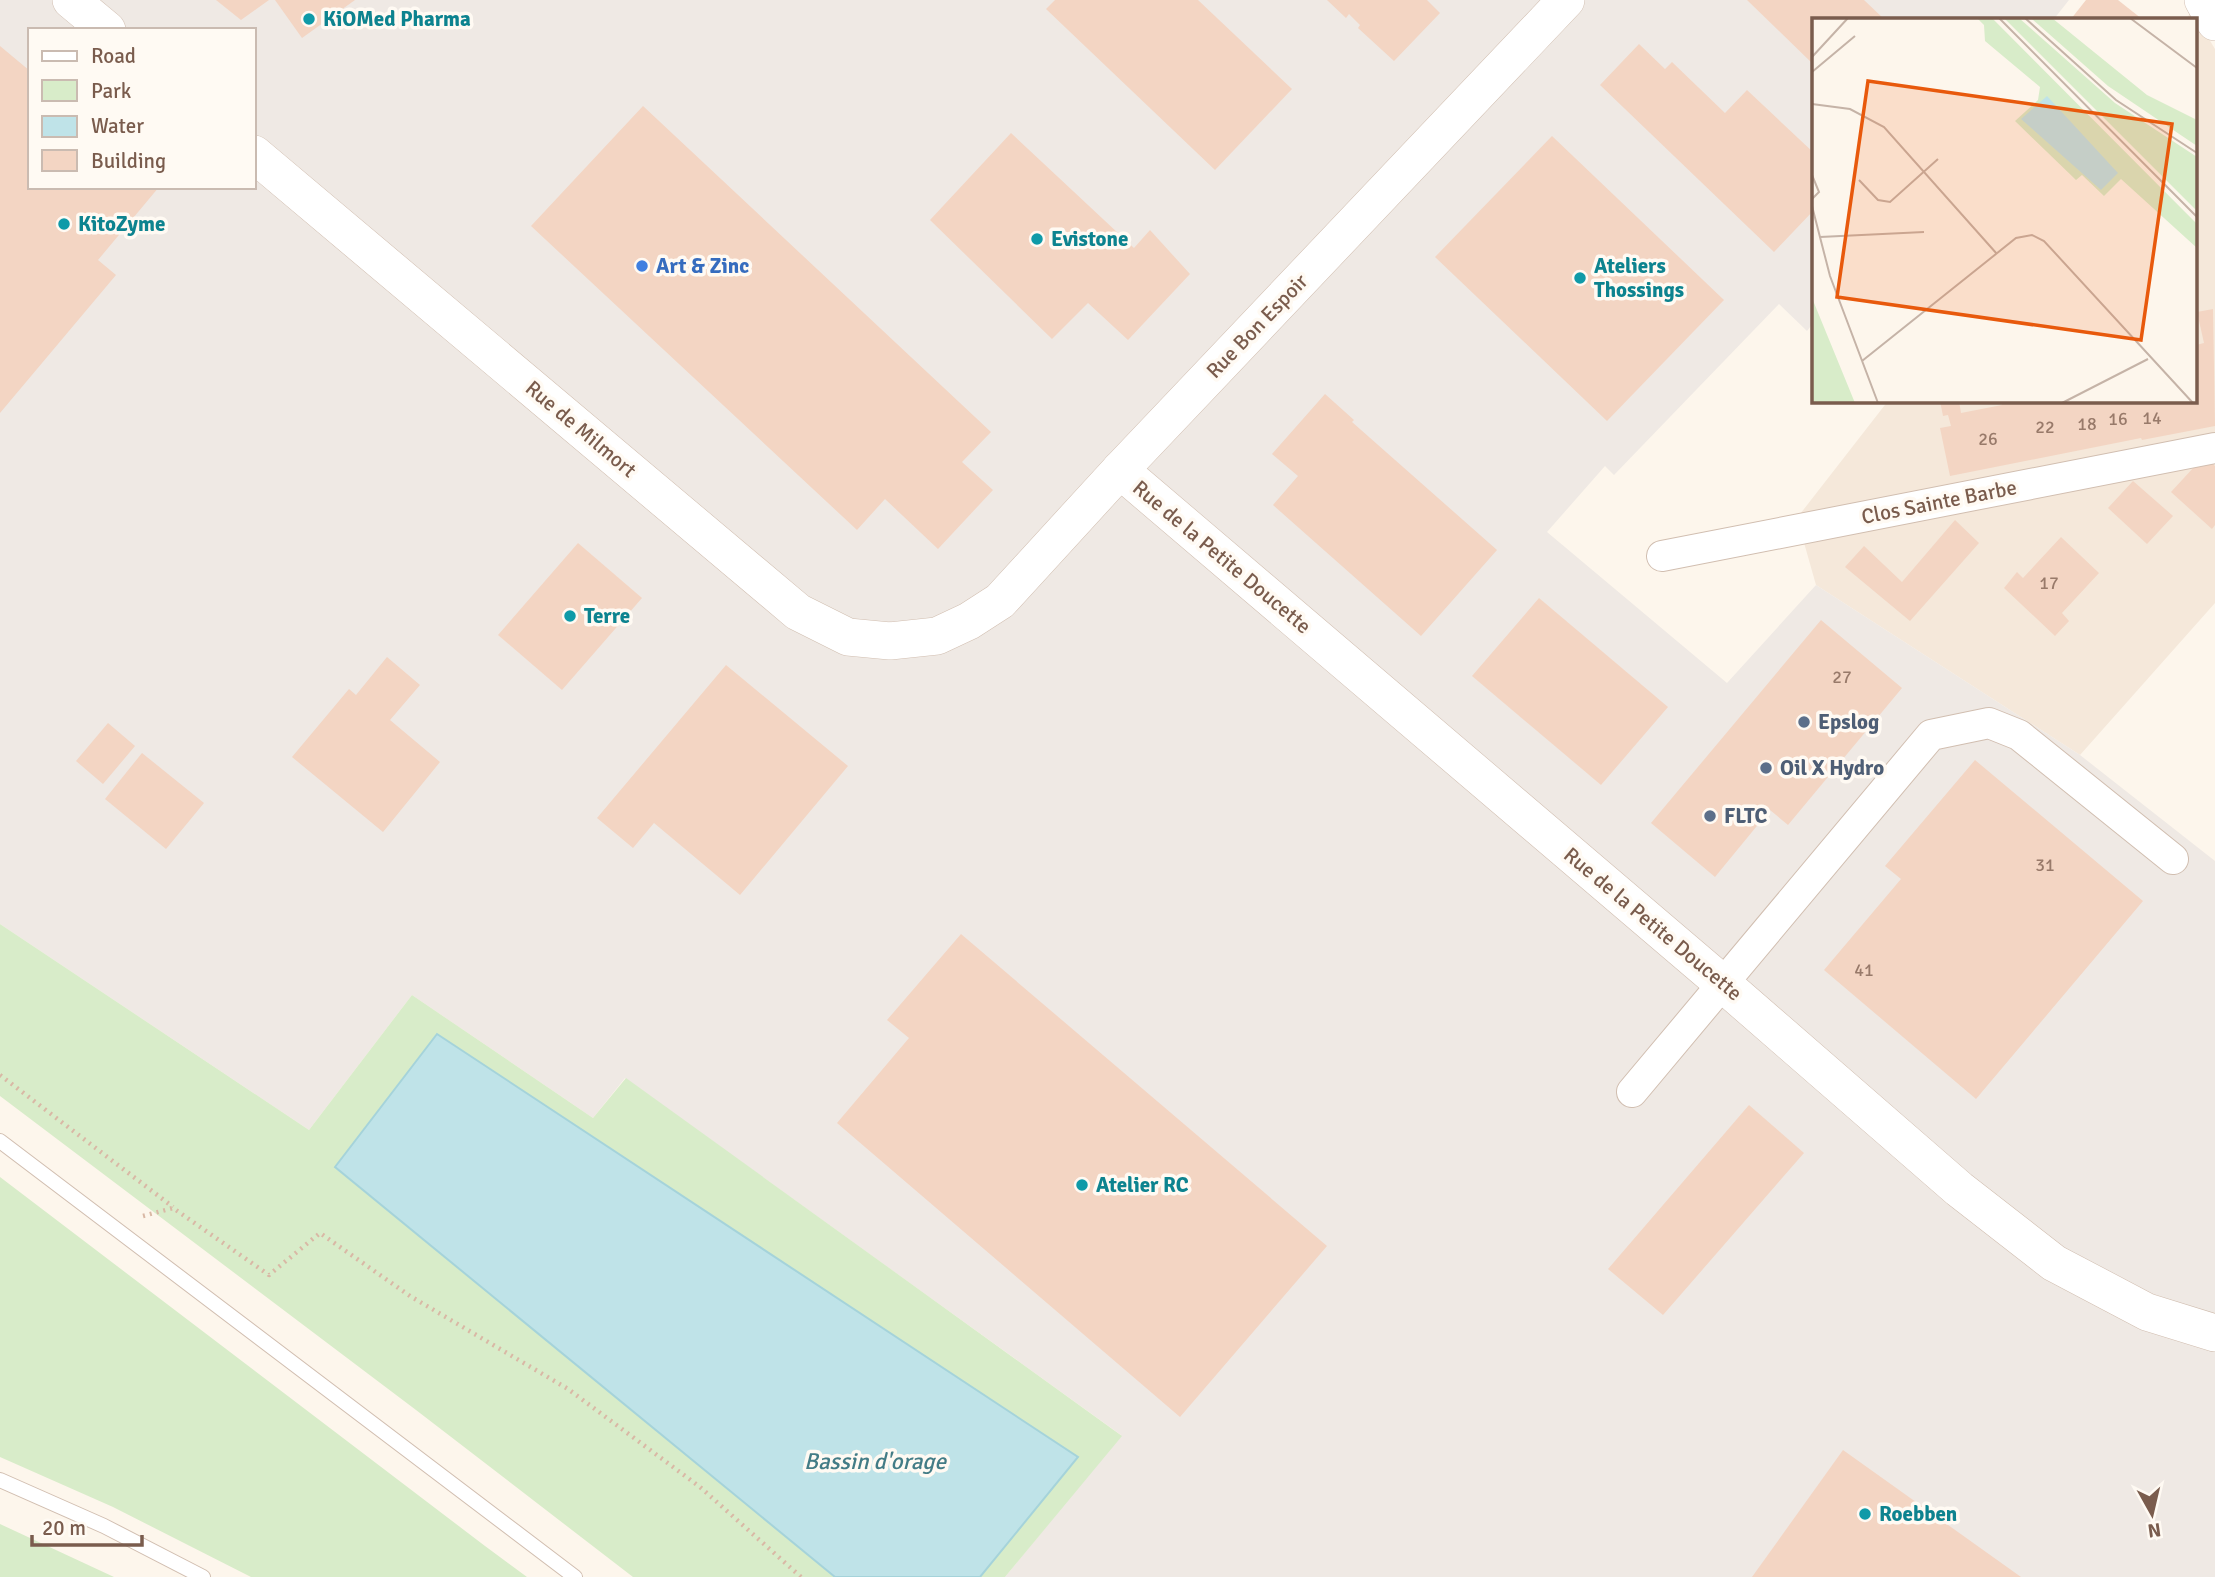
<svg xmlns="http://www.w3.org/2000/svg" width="2215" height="1577" font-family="Signika,sans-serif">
  <rect width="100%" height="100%" fill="#fdf6ec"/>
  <path fill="#f5e8da" d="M 2192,11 L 2215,49 L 2215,603 L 2080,755 L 1816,585 L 1797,518 L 1888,401 L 2196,401 L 2196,19 L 2186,19 Z"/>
  <path fill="#efe9e4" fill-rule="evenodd" d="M 0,0 L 2069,0 L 2054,19 L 1814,19 L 1814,322 L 1807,331 L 1779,304 L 1614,475 L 1605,466 L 1547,532 L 1727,683 L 1816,585 L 2080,755 L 2215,861 L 2215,1577 L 1005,1577 L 1121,1435 L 625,1078 L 593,1118 L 412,995 L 309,1130 L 0,924 ZM 30,30 L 254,30 L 254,187 L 30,187 Z"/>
  <g fill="#d8ecc9">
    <path d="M 0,924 L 309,1130 L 412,995 L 593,1118 L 626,1078 L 1122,1436 L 1005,1577 L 633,1577 L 416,1410 L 0,1096 Z"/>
    <path d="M 0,1177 L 485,1546 L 527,1577 L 251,1577 L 113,1507 L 0,1457 Z"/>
    <path d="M 0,1524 L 114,1577 L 0,1577 Z"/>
  </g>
  <path fill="#bfe3e8" stroke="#a5d3da" stroke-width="2" d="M 437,1034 L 1078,1457 L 980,1577 L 835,1577 L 335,1167 Z"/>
  <g fill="#f3d5c3">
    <path d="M 216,0 L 269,0 L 241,20 Z"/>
    <path d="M 275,0 L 355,0 L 302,38 Z"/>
    <path d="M 1055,0 L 1198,0 L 1292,89 L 1215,170 L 1046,9 Z"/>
    <path d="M 1327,0 L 1427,0 L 1440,13 L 1394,61 L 1358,28 L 1360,25 L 1349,14 L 1346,18 Z"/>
    <path d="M 1747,0 L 1864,0 L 1884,19 L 1814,19 L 1814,65 Z"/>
    <path d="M 2086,0 L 2118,0 L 2142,19 L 2071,19 Z"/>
    <path d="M 1639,44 L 1665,69 L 1672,62 L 1725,113 L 1747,90 L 1814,153 L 1814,210 L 1774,252 L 1600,85 Z"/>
    <path d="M 0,46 L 30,71 L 30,187 L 159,187 L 98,260 L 116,275 L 0,413 Z"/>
    <path d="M 643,106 L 991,432 L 962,462 L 993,490 L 938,549 L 885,499 L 857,530 L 531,226 Z"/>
    <path d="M 1011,133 L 1134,248 L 1150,230 L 1190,274 L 1128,340 L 1088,303 L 1052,339 L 930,220 Z"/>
    <path d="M 1552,136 L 1724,300 L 1607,421 L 1435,257 Z"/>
    <path d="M 2213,309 L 2215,426 L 2142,440 L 2141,438 L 1950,476 L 1940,428 L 1951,426 L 1948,415 L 1943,416 L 1940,401 L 1959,401 L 1961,413 L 2002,405 L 2001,401 L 2196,401 L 2196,345 L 2204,343 L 2197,312 Z"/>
    <path d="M 1325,394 L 1354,420 L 1352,422 L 1497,550 L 1421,636 L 1273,505 L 1298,476 L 1272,454 Z"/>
    <path d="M 2212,463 L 2215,466 L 2215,525 L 2212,529 L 2171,492 L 2195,466 Z"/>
    <path d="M 2133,481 L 2173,516 L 2147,544 L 2108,508 Z"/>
    <path d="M 1955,520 L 1979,543 L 1910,621 L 1845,567 L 1864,546 L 1902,582 Z"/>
    <path d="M 2061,537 L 2099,573 L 2062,613 L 2069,621 L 2055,636 L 2004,588 L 2017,572 L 2023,578 Z"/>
    <path d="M 578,543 L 642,598 L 562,690 L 498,635 Z"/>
    <path d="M 1539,598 L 1668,707 L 1601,785 L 1472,676 Z"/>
    <path d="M 1821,620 L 1902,688 L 1788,825 L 1770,810 L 1715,877 L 1651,823 Z"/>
    <path d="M 387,657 L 420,685 L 390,720 L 440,762 L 383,832 L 292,757 L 349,689 L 356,695 Z"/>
    <path d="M 726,665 L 848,766 L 740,895 L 654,823 L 633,848 L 597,818 Z"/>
    <path d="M 108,723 L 135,746 L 103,784 L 76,761 Z"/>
    <path d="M 142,753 L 204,803 L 166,849 L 105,799 Z"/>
    <path d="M 1975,760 L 2143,901 L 1976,1099 L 1824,970 L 1901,879 L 1885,866 Z"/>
    <path d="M 961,934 L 1327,1246 L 1180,1417 L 837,1123 L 909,1038 L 887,1020 Z"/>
    <path d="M 1749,1105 L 1804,1153 L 1663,1315 L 1608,1269 Z"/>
    <path d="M 1843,1450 L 2021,1577 L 1752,1577 Z"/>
  </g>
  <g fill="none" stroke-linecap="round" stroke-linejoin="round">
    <g stroke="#d1beb0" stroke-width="16">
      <g id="service">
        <path d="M 0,1141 L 575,1577"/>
        <path d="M 0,1480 L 104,1526 L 203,1577"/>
      </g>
    </g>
    <g stroke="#d1beb0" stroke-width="32">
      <g id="minor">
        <path d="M 1662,556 L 2215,448"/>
        <path d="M 1632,1092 L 1931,735 L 1989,723 L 2019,735 L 2173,859"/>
      </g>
    </g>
    <g stroke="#d1beb0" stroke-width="38">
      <g id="tertiary">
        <path d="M 71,0 L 107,30"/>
        <path d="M 2203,0 L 2215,22"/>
        <path d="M 254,154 L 798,612 L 848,637 L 890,641 L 937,636 L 969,621 L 1000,601 L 1120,470 L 1566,0"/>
        <path d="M 1120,470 L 1722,983 L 1959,1189 L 2054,1263 L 2147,1312 L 2215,1333"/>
      </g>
    </g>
    <g stroke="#d9b8a5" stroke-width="4.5" stroke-dasharray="2 5" stroke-linecap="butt">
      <path d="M 0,1075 L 173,1207"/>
      <path d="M 143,1216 L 173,1208 L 269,1275 L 320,1233 L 410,1296 L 568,1389 L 700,1487 L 801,1577"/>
    </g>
    <use href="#service" stroke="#fff" stroke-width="14"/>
    <use href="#minor" stroke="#fff" stroke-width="30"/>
    <use href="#tertiary" stroke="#fff" stroke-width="37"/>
  </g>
  <g fill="#0f9aa8" stroke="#fffaf3" stroke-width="2.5">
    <circle cx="309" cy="19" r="7"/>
    <circle cx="64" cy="224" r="7"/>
    <circle cx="1037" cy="239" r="7"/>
    <circle cx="1580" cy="278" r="7"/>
    <circle cx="570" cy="616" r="7"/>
    <circle cx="1082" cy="1185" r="7"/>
    <circle cx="1865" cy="1514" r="7"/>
  </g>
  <circle fill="#3f7fe0" stroke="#fffaf3" stroke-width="2.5" cx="642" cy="266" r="7"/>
  <g fill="#5c6f8a" stroke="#fffaf3" stroke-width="2.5">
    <circle cx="1804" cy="722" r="7"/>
    <circle cx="1766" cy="768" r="7"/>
    <circle cx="1710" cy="816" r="7"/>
  </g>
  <g text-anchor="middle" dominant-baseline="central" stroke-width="7" stroke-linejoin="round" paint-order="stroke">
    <g font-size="18" fill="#987a6a">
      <text x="2152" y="418">14</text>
      <text x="2118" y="419">16</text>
      <text x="2087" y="424">18</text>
      <text x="2045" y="427">22</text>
      <text x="1988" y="439">26</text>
      <text x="2049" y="583">17</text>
      <text x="1842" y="677">27</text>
      <text x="2045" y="865">31</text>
      <text x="1864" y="970">41</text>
    </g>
    <g font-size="21" font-weight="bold" fill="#0d838f" stroke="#fffaf3" text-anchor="start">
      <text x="323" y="19">KiOMed Pharma</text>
      <text x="78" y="224">KitoZyme</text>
      <text x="1051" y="239">Evistone</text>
      <text x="1594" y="266">Ateliers<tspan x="1594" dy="24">Thossings</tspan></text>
      <text x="584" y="616">Terre</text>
      <text x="1096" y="1185">Atelier RC</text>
      <text x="1879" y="1514">Roebben</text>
    </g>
    <g font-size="21" font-weight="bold" fill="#366cbe" stroke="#fffaf3" text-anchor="start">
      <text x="656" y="266">Art &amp; Zinc</text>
    </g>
    <g font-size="21" fill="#7a5c4d" stroke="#fffaf3">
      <text transform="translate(1257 326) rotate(-46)">Rue Bon Espoir</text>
      <text transform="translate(581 429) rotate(40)">Rue de Milmort</text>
      <text transform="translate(1939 502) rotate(-11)">Clos Sainte Barbe</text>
      <text transform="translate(1222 557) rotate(40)">Rue de la Petite Doucette</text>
      <text transform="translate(1653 924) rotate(40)">Rue de la Petite Doucette</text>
    </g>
    <g font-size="21" font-weight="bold" fill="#4e5e75" stroke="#fffaf3" text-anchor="start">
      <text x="1818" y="722">Epslog</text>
      <text x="1780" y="768">Oil X Hydro</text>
      <text x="1724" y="816">FLTC</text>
    </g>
    <g font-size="23" font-style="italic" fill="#437c86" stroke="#fffaf3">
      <text x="875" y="1461">Bassin d'orage</text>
    </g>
  </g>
  <g transform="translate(1812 18)">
    <rect width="385" height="385" fill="#fdf6ec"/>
    <path d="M 165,0 L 180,0 L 385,206 L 385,230 L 309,161 L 292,178 L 270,157 L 264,162 L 203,103 L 226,82 L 228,69 L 173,23 L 172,7 ZM 192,0 L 207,0 L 303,85 L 385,139 L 385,193 ZM 219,0 L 240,0 L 335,77 L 385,102 L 385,128 L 296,68 ZM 0,280 L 43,385 L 0,385 Z" fill="#d8ecc9"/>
    <path d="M 235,78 L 306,155 L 289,172 L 209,101 Z" fill="#bfe3e8"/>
    <path fill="none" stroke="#c5b3a7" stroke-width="2" d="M 187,0 L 385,199M 213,0 L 304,82 L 385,135M 318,0 L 385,50M 0,39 L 36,0M 0,54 L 43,18M 0,86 L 38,91 L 72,109 L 185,236M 0,157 L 7,174 L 0,181M 47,162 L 66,182 L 78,184 L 126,141M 0,188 L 18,258 L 66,385M 8,219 L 112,214M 50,343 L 204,220 L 220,217 L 232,223 L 381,385M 250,385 L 336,341"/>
    <path fill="#e8590c" fill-opacity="0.15" stroke="#e8590c" stroke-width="3.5" d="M 56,63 L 360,106 L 329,322 L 25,279 Z"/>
    <rect width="385" height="385" fill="none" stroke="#7a5c4d" stroke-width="3.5"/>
  </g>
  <rect x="28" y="28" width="228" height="161" fill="#fffaf3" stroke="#cabbb1" stroke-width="2"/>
  <rect x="42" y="51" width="35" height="10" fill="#ffffff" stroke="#cabbb1" stroke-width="2"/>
  <text x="91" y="63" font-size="21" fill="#7a5c4d">Road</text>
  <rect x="42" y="80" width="35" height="21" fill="#d8ecc9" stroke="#cabbb1" stroke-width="2"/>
  <text x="91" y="98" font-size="21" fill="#7a5c4d">Park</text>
  <rect x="42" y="116" width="35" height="21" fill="#bfe3e8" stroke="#cabbb1" stroke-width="2"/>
  <text x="91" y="133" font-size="21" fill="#7a5c4d">Water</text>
  <rect x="42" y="150" width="35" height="21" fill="#f3d5c3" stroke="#cabbb1" stroke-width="2"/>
  <text x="91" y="168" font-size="21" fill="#7a5c4d">Building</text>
  <g transform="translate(2152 1514) rotate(172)" stroke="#fffaf3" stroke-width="5" paint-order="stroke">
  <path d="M0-5L12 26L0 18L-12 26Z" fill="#7a5c4d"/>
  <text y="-10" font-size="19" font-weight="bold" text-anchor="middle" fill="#7a5c4d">N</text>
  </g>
  <path d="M32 1535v10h110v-10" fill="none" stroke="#7a5c4d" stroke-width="3.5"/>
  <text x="42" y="1535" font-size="21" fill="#7a5c4d" stroke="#fffaf3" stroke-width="5" paint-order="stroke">20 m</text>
</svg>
